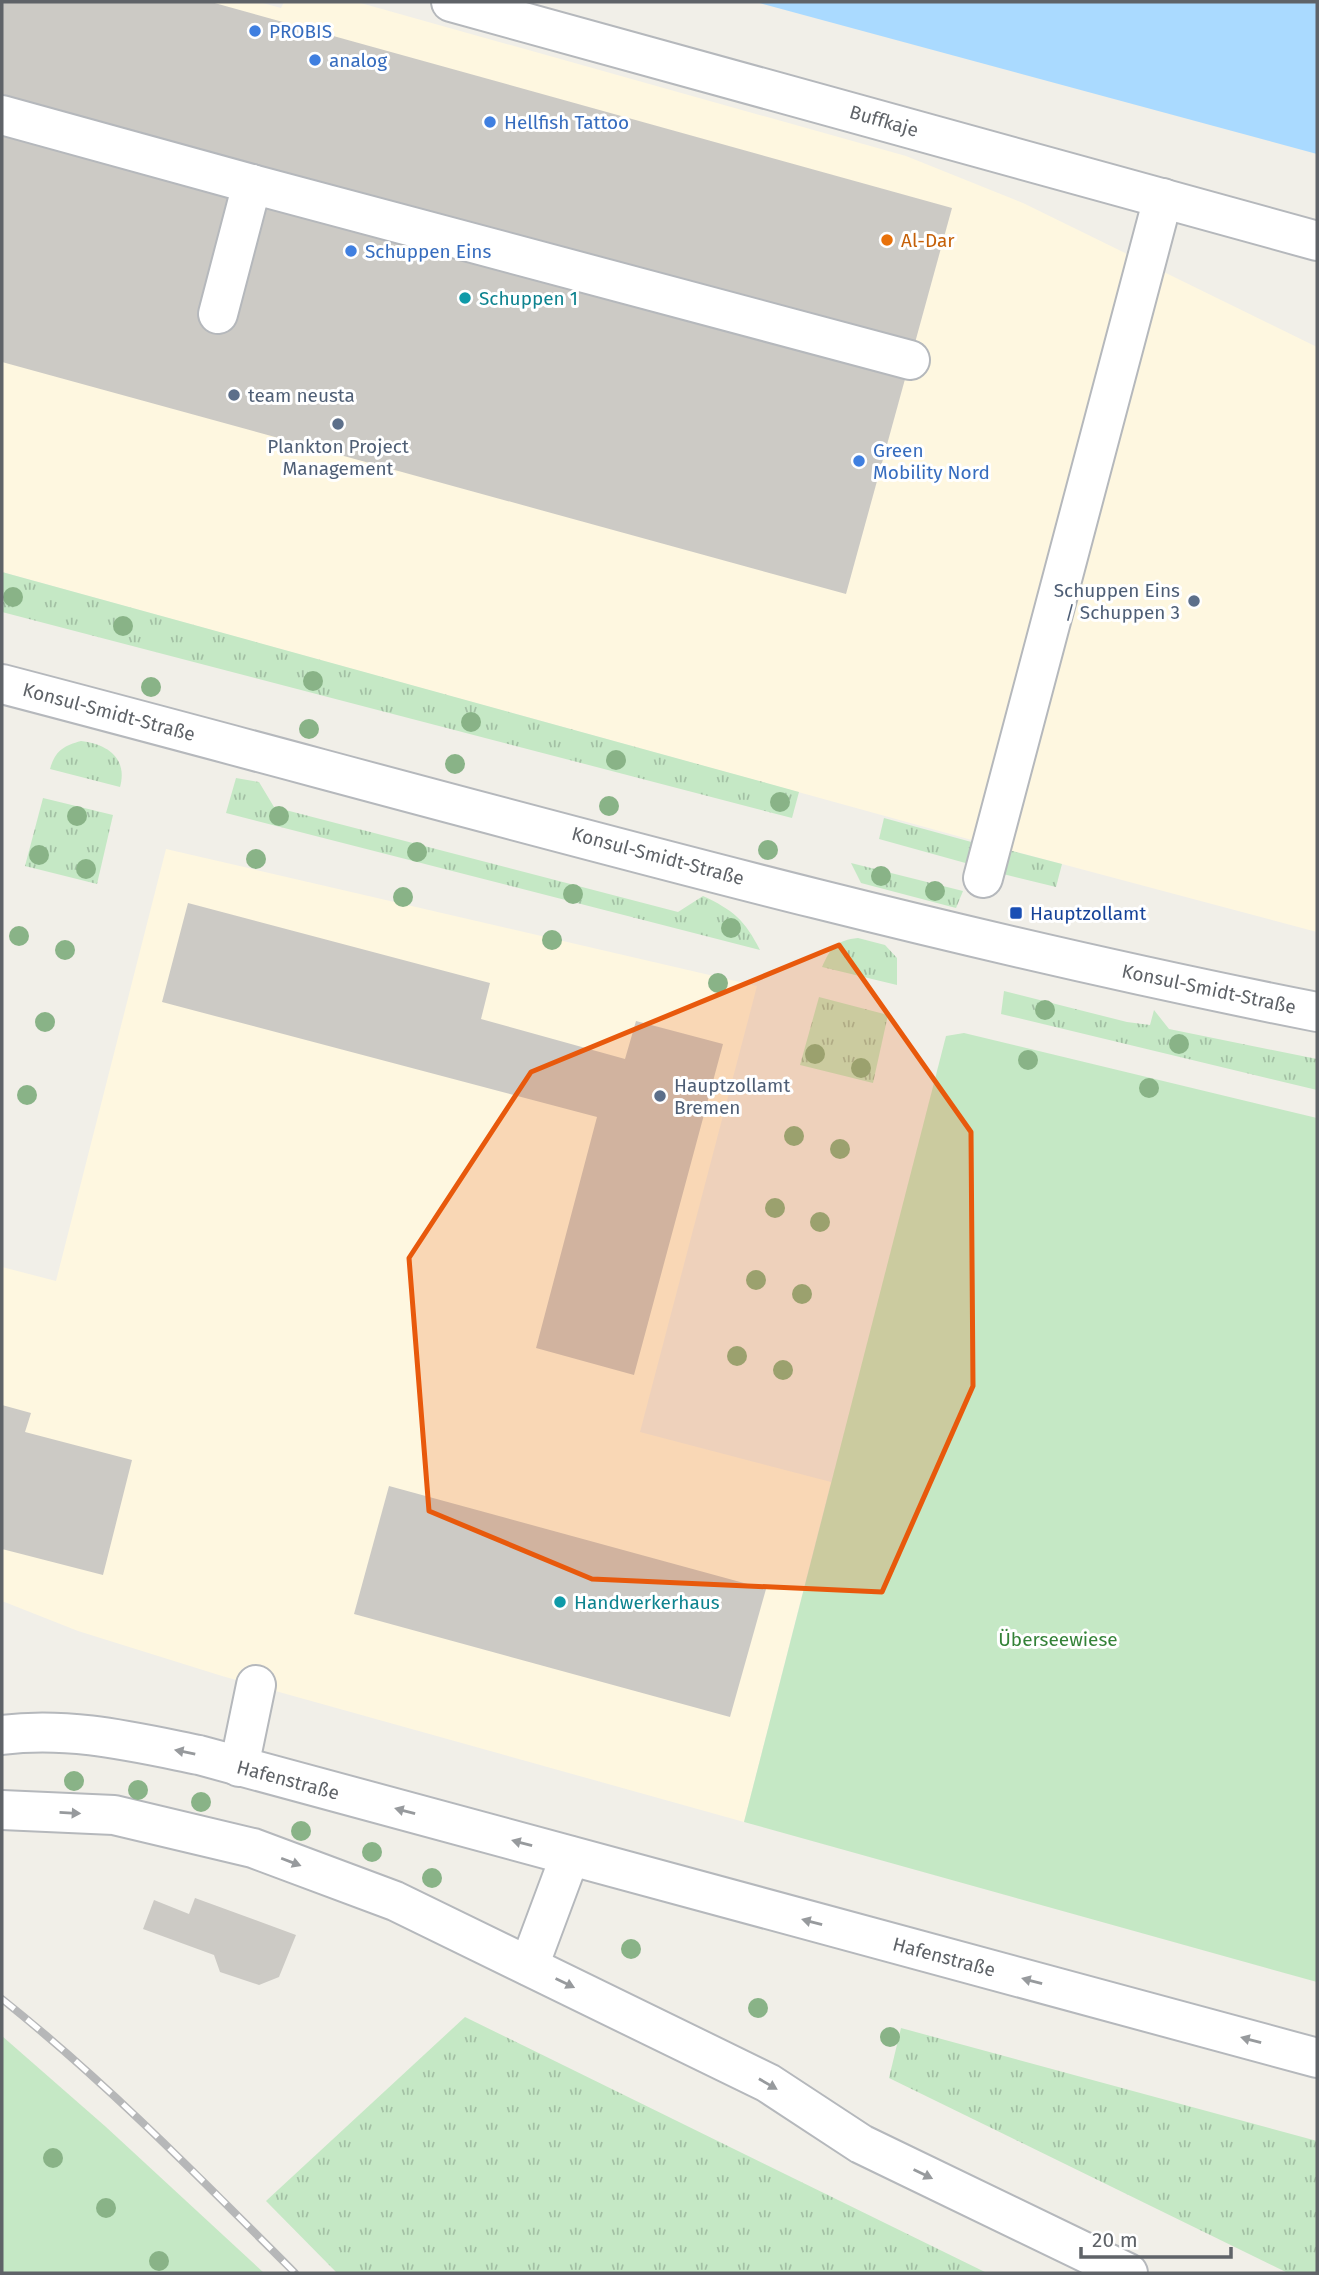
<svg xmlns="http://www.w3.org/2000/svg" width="1319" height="2275" font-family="'Fira Sans',sans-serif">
  <defs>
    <pattern id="grass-tufts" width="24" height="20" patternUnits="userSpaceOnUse" patternTransform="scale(1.75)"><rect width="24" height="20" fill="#c5e8c5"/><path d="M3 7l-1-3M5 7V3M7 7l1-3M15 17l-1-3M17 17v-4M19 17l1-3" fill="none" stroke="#a3c0a4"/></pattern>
  </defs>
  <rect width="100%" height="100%" fill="#f1efe8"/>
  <g fill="#fef7e0">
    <path d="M 2,2 L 259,2 L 281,8 L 284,2 L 357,2 L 906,156 L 1023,203 L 1317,347 L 1317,932 L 979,842 L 2,572 Z"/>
    <path d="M 166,849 L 757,986 L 640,1432 L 831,1482 L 744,1822 L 222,1676 L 78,1631 L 2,1601 L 2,1267 L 56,1281 Z"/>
  </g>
  <g fill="url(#grass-tufts)">
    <path d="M 2,572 L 799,792 L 792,818 L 2,612 Z"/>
    <path d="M 81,741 C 107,744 128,758 120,787 L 50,769 C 55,751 63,746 81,741 Z"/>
    <path d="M 236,778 L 259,782 L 274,807 L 678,912 L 703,896 C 733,910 745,920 760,950 L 226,813 Z"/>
    <path d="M 43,798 L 113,815 L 97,884 L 25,866 Z"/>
    <path d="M 884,818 L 975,843 L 969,864 L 879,839 Z"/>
    <path d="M 1005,849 L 1062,864 L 1056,887 L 999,873 Z"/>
    <path d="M 851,863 L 963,891 L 956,908 L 861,883 Z"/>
    <path d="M 858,938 L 885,945 L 897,958 L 897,985 L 822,967 C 830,948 837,940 858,938 Z"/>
    <path d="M 1004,991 L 1127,1022 L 1150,1025 L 1154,1010 L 1169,1029 L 1317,1059 L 1317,1090 L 1001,1014 Z"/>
    <path d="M 819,997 L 888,1015 L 873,1083 L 800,1065 Z"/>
    <path d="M 465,2017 L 987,2273 L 337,2273 L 266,2201 Z"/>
    <path d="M 901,2028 L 1317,2141 L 1317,2273 L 1288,2273 L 889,2078 Z"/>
  </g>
  <g fill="#c5e8c5">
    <path d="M 964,1033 L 1317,1118 L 1317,1982 L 744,1822 L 946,1036 Z"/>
    <path d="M 2,2036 L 106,2127 L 264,2273 L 2,2273 Z"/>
  </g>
  <path fill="#aadaff" d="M 756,2 L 1317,2 L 1317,154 Z"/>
  <g fill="#cccac5">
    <path d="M 2,2 L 211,2 L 952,208 L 846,594 L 2,362 Z"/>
    <path d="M 188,903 L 490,983 L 481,1019 L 625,1059 L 636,1021 L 723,1044 L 634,1375 L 536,1348 L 597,1117 L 162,1002 Z"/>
    <path d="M 2,1405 L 31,1413 L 25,1432 L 132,1460 L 103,1575 L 2,1549 Z"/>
    <path d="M 389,1486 L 766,1589 L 730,1717 L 354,1614 Z"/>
    <path d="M 195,1898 L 296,1935 L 279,1977 L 259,1985 L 220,1972 L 214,1955 L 143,1929 L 154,1900 L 189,1914 Z"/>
  </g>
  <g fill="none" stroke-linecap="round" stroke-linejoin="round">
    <g stroke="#b5b8bc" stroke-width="42">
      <g id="minor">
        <path d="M 451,2 L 1317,241"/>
        <path d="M 2,115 L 252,184"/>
        <path d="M 218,314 L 252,184 L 910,360"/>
        <path d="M 2,684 C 439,798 874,925 1317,1012"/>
        <path d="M 983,878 L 1163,198"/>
        <path d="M 2,1735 C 69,1726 134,1742 199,1755 L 1317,2058"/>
        <path d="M 239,1767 L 256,1685"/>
        <path d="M 2,1810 L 114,1815 L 253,1848 L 395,1901 L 768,2083 L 861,2144 L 1128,2273"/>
        <path d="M 529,1966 L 570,1856"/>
      </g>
    </g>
    <use href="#minor" stroke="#fff" stroke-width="38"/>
    <g stroke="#b6b7b8" stroke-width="8">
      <path id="rail" d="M 2,1999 C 107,2083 200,2178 295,2273"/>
    </g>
    <use href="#rail" stroke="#fff" stroke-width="5" stroke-dasharray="16" stroke-linecap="butt"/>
  </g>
  <g fill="#89b387">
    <circle cx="13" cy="597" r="10"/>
    <circle cx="123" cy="626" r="10"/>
    <circle cx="313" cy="681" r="10"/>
    <circle cx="151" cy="687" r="10"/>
    <circle cx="471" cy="722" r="10"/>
    <circle cx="309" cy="729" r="10"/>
    <circle cx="616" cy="760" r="10"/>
    <circle cx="455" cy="764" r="10"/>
    <circle cx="780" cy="802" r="10"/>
    <circle cx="609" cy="806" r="10"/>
    <circle cx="77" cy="816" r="10"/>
    <circle cx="279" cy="816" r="10"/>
    <circle cx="768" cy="850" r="10"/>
    <circle cx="417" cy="852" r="10"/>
    <circle cx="39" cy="855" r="10"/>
    <circle cx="256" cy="859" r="10"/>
    <circle cx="86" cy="869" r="10"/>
    <circle cx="881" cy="876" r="10"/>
    <circle cx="935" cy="891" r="10"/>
    <circle cx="573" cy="894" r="10"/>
    <circle cx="403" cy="897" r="10"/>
    <circle cx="731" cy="928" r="10"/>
    <circle cx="19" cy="936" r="10"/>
    <circle cx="552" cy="940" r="10"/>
    <circle cx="65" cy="950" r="10"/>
    <circle cx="718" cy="983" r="10"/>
    <circle cx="1045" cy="1010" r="10"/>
    <circle cx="45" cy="1022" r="10"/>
    <circle cx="1179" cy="1044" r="10"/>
    <circle cx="815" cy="1054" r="10"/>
    <circle cx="1028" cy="1060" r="10"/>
    <circle cx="861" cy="1068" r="10"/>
    <circle cx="1149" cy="1088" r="10"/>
    <circle cx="27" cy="1095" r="10"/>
    <circle cx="794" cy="1136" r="10"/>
    <circle cx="840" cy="1149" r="10"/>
    <circle cx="775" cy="1208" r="10"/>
    <circle cx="820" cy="1222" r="10"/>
    <circle cx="756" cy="1280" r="10"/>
    <circle cx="802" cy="1294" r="10"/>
    <circle cx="737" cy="1356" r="10"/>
    <circle cx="783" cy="1370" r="10"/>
    <circle cx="74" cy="1781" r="10"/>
    <circle cx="138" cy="1790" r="10"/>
    <circle cx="201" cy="1802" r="10"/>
    <circle cx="301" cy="1831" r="10"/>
    <circle cx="372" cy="1852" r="10"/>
    <circle cx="432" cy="1878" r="10"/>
    <circle cx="631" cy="1949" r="10"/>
    <circle cx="758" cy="2008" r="10"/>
    <circle cx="890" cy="2037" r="10"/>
    <circle cx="53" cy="2158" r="10"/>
    <circle cx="106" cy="2208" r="10"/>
    <circle cx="159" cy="2261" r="10"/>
  </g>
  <defs><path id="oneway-solid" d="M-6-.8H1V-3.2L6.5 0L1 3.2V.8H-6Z" transform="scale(1.75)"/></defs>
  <g fill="#979a9d">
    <use href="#oneway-solid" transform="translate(185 1752) rotate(-168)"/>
    <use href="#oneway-solid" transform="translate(405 1811) rotate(-165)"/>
    <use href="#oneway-solid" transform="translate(70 1813) rotate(3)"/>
    <use href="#oneway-solid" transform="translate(522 1843) rotate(-165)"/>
    <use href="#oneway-solid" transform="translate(291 1862) rotate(21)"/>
    <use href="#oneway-solid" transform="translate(812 1922) rotate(-165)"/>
    <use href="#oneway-solid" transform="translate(1032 1981) rotate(-165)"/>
    <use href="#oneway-solid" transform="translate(565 1983) rotate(26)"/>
    <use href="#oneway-solid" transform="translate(1251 2040) rotate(-165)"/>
    <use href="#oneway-solid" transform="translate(768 2084) rotate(30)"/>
    <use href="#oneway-solid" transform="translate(923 2174) rotate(26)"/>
  </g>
  <path fill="#e8590c" fill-opacity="0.2" stroke="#e8590c" stroke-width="5" stroke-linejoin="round" d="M 839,945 L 971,1132 L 973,1386 L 882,1592 L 592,1579 L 429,1511 L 409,1258 L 531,1072 Z"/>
  <g fill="#3f7fe0" stroke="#fff" stroke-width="2.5">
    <circle cx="255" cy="31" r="7"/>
    <circle cx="315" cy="60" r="7"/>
    <circle cx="490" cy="122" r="7"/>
    <circle cx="351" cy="251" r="7"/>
    <circle cx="859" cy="461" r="7"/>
  </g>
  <circle fill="#e8710a" stroke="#fff" stroke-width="2.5" cx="887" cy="240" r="7"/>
  <g fill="#0f9aa8" stroke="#fff" stroke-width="2.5">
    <circle cx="465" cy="298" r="7"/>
    <circle cx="560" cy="1602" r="7"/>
  </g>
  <g fill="#5c6f8a" stroke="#fff" stroke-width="2.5">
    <circle cx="234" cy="395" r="7"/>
    <circle cx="338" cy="424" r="7"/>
    <circle cx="1194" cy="601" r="7"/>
    <circle cx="660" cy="1096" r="7"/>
  </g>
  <rect fill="#1a4fb4" stroke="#fff" stroke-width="2.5" x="1009" y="906" width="14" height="14" rx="3.5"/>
  <g text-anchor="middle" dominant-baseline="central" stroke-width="6" stroke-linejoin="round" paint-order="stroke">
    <g font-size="19" fill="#366cbe" stroke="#fff" text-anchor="start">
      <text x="269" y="31">PROBIS</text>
      <text x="329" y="60">analog</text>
      <text x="504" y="122">Hellfish Tattoo</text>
      <text x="365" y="251">Schuppen Eins</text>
      <text x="873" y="450">Green<tspan x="873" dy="22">Mobility Nord</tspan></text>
    </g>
    <g font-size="19" fill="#5f6368" stroke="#fff">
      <text transform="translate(884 121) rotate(16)">Buffkaje</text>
      <text transform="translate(109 712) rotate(15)">Konsul-Smidt-Straße</text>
      <text transform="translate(658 856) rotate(15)">Konsul-Smidt-Straße</text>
      <text transform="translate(1209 989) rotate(12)">Konsul-Smidt-Straße</text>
      <text transform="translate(288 1780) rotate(15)">Hafenstraße</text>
      <text transform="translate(944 1957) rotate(15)">Hafenstraße</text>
    </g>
    <g font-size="19" fill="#c56008" stroke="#fff" text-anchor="start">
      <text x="901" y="240">Al-Dar</text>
    </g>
    <g font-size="19" fill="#0d838f" stroke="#fff" text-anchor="start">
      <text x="479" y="298">Schuppen 1</text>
      <text x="574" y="1602">Handwerkerhaus</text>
    </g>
    <g font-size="19" fill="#4e5e75" stroke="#fff" text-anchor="start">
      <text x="248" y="395">team neusta</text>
      <text x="338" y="446" text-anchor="middle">Plankton Project<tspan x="338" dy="22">Management</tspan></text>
      <text x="1180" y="590" text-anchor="end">Schuppen Eins<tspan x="1180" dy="22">/ Schuppen 3</tspan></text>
      <text x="674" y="1085">Hauptzollamt<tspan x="674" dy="22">Bremen</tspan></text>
    </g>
    <g font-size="19" fill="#164399" stroke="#fff" text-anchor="start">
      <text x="1030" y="913">Hauptzollamt</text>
    </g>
    <g font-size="19" fill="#348238" stroke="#fff">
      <text x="1058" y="1639">Überseewiese</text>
    </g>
  </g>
  <rect width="1319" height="2275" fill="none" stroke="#5f6368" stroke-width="7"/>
  <path d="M1081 2247v10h150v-10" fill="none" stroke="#5f6368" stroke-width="3.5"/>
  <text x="1092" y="2247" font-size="21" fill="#5f6368" stroke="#ffffff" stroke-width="5" paint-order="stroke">20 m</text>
</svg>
